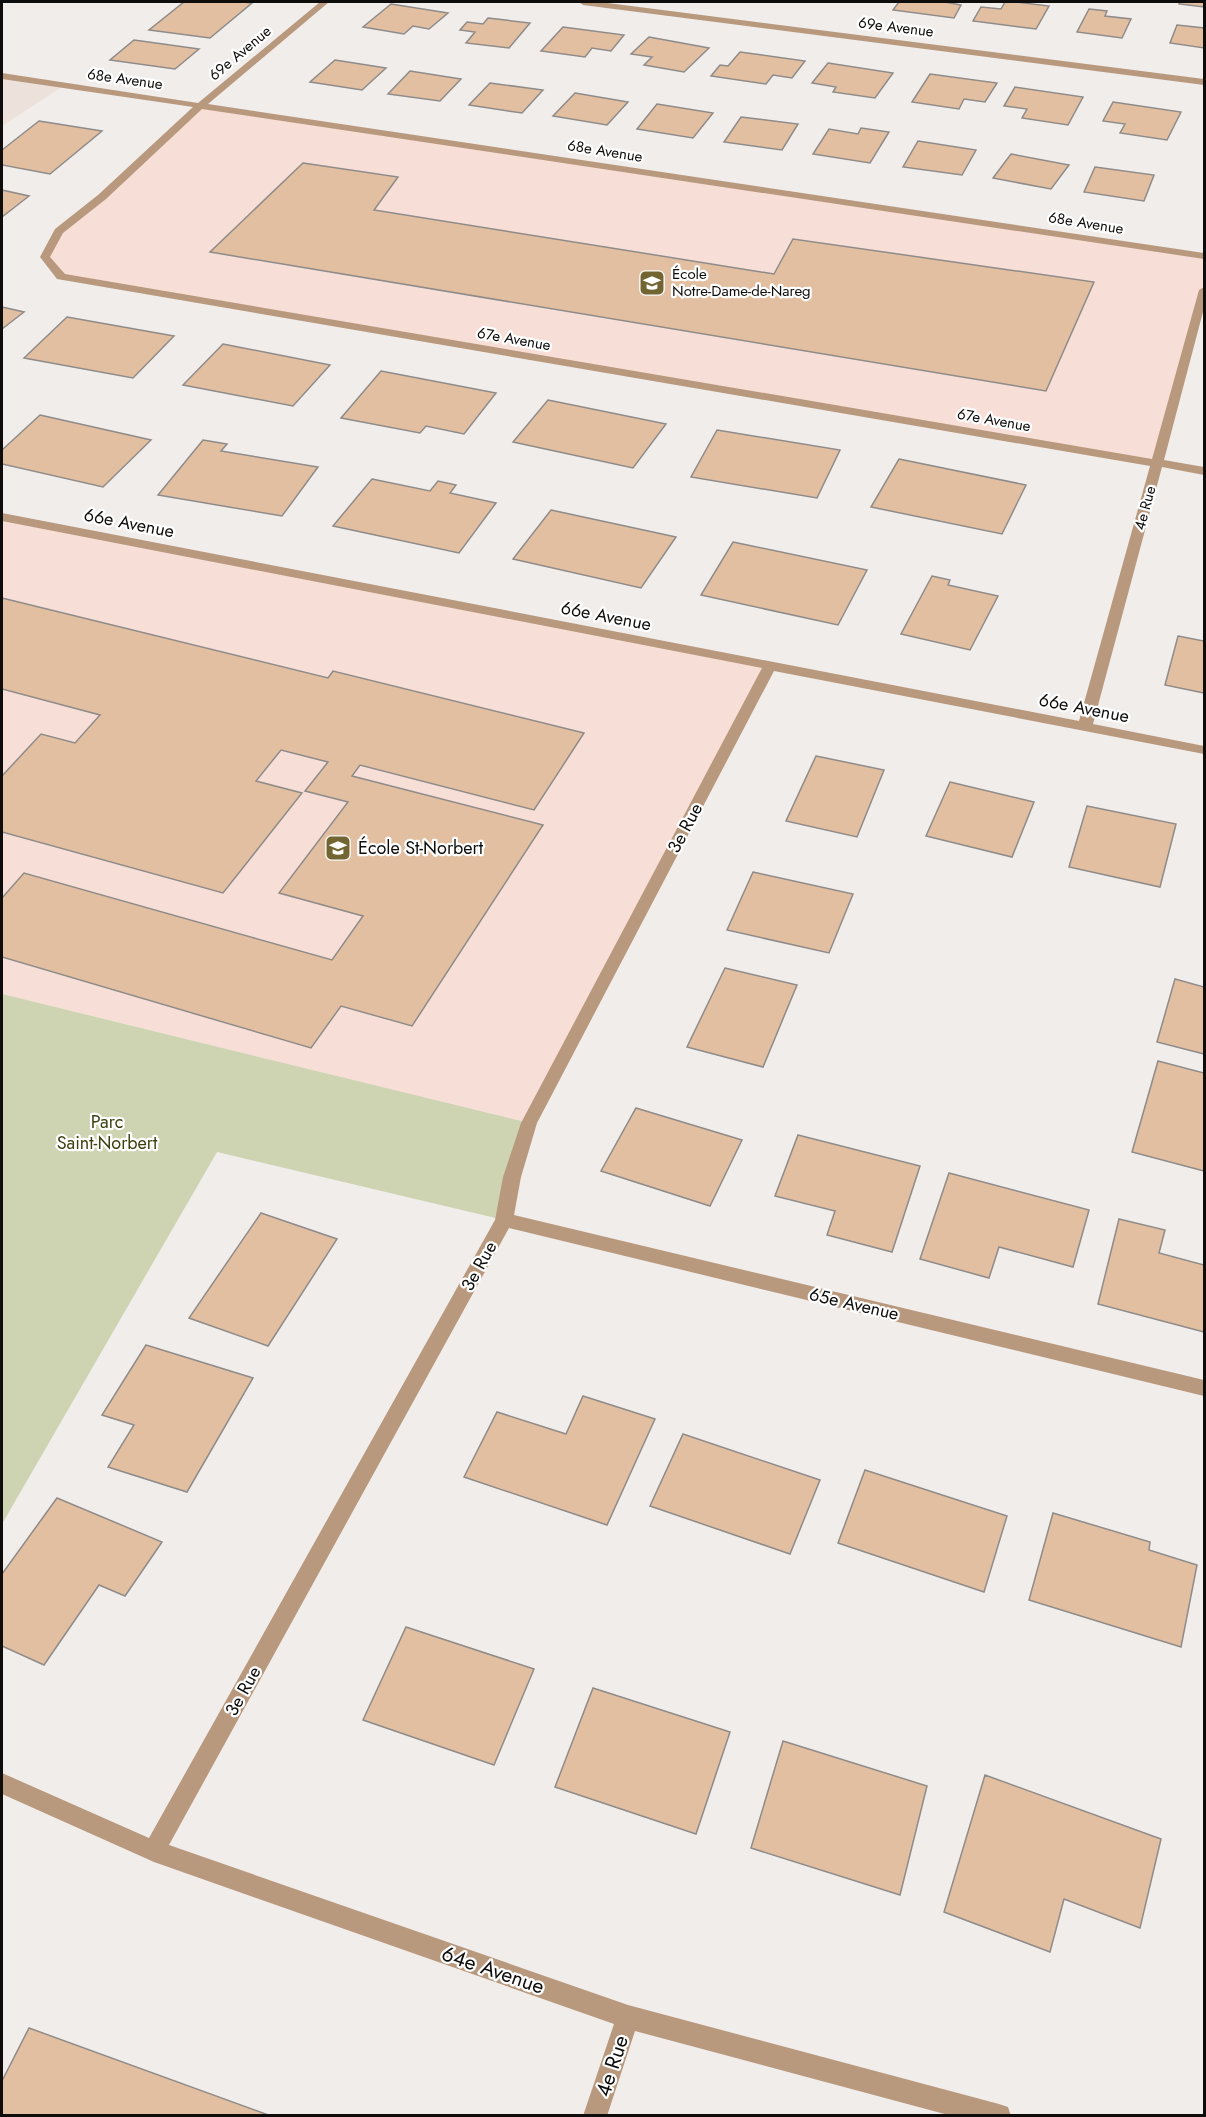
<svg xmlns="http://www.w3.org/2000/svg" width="1206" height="2117" font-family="Jost,sans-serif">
  <rect width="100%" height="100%" fill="#f1edeb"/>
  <path fill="#ede2db" d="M 2,76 L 65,85 L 2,126 Z"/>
  <g fill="#f7ded6">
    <path d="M 201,105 L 1204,256 L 1204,290 L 1157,463 L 61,277 L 45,257 L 59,231 Z"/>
    <path d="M 2,517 L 770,666 L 529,1123 L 2,994 Z"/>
  </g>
  <path fill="#ced3b2" d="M 2,994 L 529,1123 L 504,1220 L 217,1152 L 2,1524 Z"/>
  <g fill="#e3bfa2" stroke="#8e8b89" stroke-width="1.5">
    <path d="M 184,2 L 243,2 L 252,3 L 210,38 L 149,30 Z"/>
    <path d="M 899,2 L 945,2 L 961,5 L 954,18 L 893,10 Z"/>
    <path d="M 1005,2 L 1016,2 L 1049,6 L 1036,29 L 973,21 L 981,7 L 1001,9 Z"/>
    <path d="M 1180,2 L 1204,2 L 1204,7 L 1179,4 Z"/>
    <path d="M 391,4 L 448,13 L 429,29 L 413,26 L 404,34 L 363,27 Z"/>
    <path d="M 1089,9 L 1107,11 L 1105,16 L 1131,19 L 1122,38 L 1077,32 Z"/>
    <path d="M 488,18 L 530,23 L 509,48 L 466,43 L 475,32 L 460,30 L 467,22 L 483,24 Z"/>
    <path d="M 1177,25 L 1204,28 L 1204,48 L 1170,43 Z"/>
    <path d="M 563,27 L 624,35 L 611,51 L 592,48 L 585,57 L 541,51 Z"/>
    <path d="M 649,37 L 709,48 L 684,72 L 644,65 L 652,57 L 631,54 Z"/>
    <path d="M 134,40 L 199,49 L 175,69 L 110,60 Z"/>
    <path d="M 740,52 L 805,61 L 792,78 L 773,75 L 766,84 L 711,76 L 720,65 L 728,66 Z"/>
    <path d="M 335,60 L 386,68 L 362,90 L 310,82 Z"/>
    <path d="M 828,63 L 893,73 L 875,98 L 833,92 L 836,87 L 812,83 Z"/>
    <path d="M 410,71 L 461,79 L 440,101 L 388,94 Z"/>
    <path d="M 930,74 L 997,83 L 985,102 L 964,99 L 959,109 L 912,102 Z"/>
    <path d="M 490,83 L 543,90 L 522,113 L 469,105 Z"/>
    <path d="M 1015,87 L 1083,97 L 1068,125 L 1022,118 L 1027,109 L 1004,106 Z"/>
    <path d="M 575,93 L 628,102 L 607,125 L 553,116 Z"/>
    <path d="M 1113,102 L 1181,112 L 1167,140 L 1120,133 L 1125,124 L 1103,121 Z"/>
    <path d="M 657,104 L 713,113 L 693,138 L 637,129 Z"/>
    <path d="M 741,117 L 798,124 L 782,150 L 724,142 Z"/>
    <path d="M 39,121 L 102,131 L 50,174 L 2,165 L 2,150 Z"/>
    <path d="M 861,128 L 889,132 L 870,163 L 813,154 L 829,129 L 858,134 Z"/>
    <path d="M 918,141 L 976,150 L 962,175 L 903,167 Z"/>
    <path d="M 1011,154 L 1069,165 L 1051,189 L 993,178 Z"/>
    <path d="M 303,163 L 398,177 L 374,210 L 774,274 L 793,239 L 1094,282 L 1046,391 L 210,252 Z"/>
    <path d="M 1095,167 L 1154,175 L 1144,201 L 1084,192 Z"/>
    <path d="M 2,190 L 29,196 L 2,217 Z"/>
    <path d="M 2,307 L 24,312 L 2,329 Z"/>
    <path d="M 67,317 L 174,336 L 133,378 L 24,358 Z"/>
    <path d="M 223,344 L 330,365 L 293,406 L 183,385 Z"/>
    <path d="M 381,371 L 496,393 L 464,434 L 426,426 L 420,433 L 341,418 Z"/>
    <path d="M 548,400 L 666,424 L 633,468 L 513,442 Z"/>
    <path d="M 40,415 L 151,440 L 103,487 L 2,464 L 2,450 Z"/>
    <path d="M 717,430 L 840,450 L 817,498 L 691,477 Z"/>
    <path d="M 203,440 L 227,444 L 221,451 L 318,467 L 282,516 L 158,495 Z"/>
    <path d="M 899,459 L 1026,485 L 1002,534 L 871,507 Z"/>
    <path d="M 372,479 L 430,491 L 438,481 L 456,485 L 450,493 L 496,503 L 459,553 L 333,526 Z"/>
    <path d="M 551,510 L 676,537 L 641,588 L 513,559 Z"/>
    <path d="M 733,542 L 867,570 L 838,625 L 701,595 Z"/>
    <path d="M 932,576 L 950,580 L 948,585 L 998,596 L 970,650 L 901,634 Z"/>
    <path d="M 2,598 L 328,678 L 333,671 L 584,733 L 534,810 L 360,765 L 352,776 L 543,825 L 412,1026 L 341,1006 L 311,1048 L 2,957 L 2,898 L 24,873 L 332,960 L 363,916 L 279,893 L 348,802 L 305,791 L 328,762 L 281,750 L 256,781 L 302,793 L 223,893 L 2,832 L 2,776 L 41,734 L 75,743 L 100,715 L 2,689 Z"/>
    <path d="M 1178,636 L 1204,641 L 1204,693 L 1165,685 Z"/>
    <path d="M 816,756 L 884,770 L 857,837 L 786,821 Z"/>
    <path d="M 950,782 L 1034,802 L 1012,857 L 926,836 Z"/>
    <path d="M 1087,806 L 1176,824 L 1160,887 L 1069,867 Z"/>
    <path d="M 753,872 L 853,894 L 829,953 L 727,930 Z"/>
    <path d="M 725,968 L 797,985 L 763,1067 L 687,1047 Z"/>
    <path d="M 1175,979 L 1204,987 L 1204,1054 L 1157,1042 Z"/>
    <path d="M 1158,1061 L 1204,1073 L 1204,1171 L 1132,1152 Z"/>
    <path d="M 636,1108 L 742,1140 L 710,1206 L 601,1171 Z"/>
    <path d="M 798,1135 L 920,1166 L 892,1252 L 827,1235 L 835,1211 L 775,1196 Z"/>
    <path d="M 949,1173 L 1089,1210 L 1073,1267 L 999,1247 L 989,1278 L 920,1259 Z"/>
    <path d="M 261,1213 L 337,1239 L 268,1346 L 189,1318 Z"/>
    <path d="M 1119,1219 L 1165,1230 L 1159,1253 L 1204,1265 L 1204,1332 L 1098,1304 Z"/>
    <path d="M 146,1345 L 253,1378 L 187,1492 L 108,1467 L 134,1425 L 102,1415 Z"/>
    <path d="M 583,1396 L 655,1419 L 607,1525 L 464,1477 L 497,1412 L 566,1434 Z"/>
    <path d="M 683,1434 L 820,1480 L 790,1554 L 650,1506 Z"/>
    <path d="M 865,1470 L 1007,1516 L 984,1592 L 838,1543 Z"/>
    <path d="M 57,1498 L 162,1542 L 125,1596 L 99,1585 L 44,1665 L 2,1646 L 2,1574 Z"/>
    <path d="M 1053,1513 L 1150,1542 L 1149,1550 L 1197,1565 L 1181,1647 L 1029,1600 Z"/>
    <path d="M 406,1627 L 534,1669 L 494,1765 L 363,1720 Z"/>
    <path d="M 593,1688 L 730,1732 L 696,1834 L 555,1787 Z"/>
    <path d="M 783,1741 L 927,1786 L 900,1895 L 751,1848 Z"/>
    <path d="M 985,1775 L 1161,1839 L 1140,1928 L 1064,1899 L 1050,1952 L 944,1912 Z"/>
    <path d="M 29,2028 L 271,2116 L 2,2116 L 2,2081 Z"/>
  </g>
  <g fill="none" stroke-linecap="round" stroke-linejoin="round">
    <g fill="#b8997e" fill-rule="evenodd">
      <path d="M 320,2 L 329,2 L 208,104 L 1204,253 L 1204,259 L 202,109 L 106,199 L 63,233 L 50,257 L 65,274 L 1152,459 L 1199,290 L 1204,287 L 1204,308 L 1164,460 L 1204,467 L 1204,475 L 1162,467 L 1093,724 L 1204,746 L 1204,754 L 774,671 L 537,1123 L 521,1177 L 514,1215 L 1204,1380 L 1204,1396 L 509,1228 L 169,1845 L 628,2005 L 999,2104 L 1008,2107 L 1011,2116 L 952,2116 L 635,2031 L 607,2116 L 583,2116 L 614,2024 L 154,1862 L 2,1794 L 2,1773 L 149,1838 L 495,1220 L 503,1177 L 521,1123 L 762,668 L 2,521 L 2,513 L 1079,721 L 1150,466 L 57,279 L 40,257 L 55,229 L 98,195 L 193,107 L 2,79 L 2,73 L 198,103 Z"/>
      <path d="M 579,2 L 600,2 L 1204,79 L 1204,85 L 583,5 Z"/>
    </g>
  </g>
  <defs>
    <g id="school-square" transform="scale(1.35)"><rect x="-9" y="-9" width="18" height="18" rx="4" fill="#726532" stroke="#fff"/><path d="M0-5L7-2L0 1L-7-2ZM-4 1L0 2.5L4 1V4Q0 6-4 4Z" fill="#fff"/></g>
  </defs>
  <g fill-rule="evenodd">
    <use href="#school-square" x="652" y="283"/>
    <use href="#school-square" x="338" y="848"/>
  </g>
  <g text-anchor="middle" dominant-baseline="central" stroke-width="4.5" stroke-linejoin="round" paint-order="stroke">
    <g font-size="15" fill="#0e0d0c" stroke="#fff">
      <text transform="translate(896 27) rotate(7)">69e Avenue</text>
      <text transform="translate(240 53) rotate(-40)">69e Avenue</text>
      <text transform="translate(125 79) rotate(8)">68e Avenue</text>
      <text transform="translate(605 151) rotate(9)">68e Avenue</text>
      <text transform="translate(1086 223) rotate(9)">68e Avenue</text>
      <text transform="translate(514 339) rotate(10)">67e Avenue</text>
      <text transform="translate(994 420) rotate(10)">67e Avenue</text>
      <text transform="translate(1145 508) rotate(-75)">4e Rue</text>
    </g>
    <g font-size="15" fill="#0e0d0c" stroke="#fff" text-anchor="start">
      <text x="672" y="274">École<tspan x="672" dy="17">Notre-Dame-de-Nareg</tspan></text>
    </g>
    <g font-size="18" fill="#0e0d0c" stroke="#fff">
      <text transform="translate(129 523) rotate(11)">66e Avenue</text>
      <text transform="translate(606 616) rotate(11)">66e Avenue</text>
      <text transform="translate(1084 708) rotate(11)">66e Avenue</text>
      <text transform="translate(685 828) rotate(-62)">3e Rue</text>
      <text transform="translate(479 1266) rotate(-61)">3e Rue</text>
      <text transform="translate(854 1304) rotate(13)">65e Avenue</text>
      <text transform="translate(243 1691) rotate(-61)">3e Rue</text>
    </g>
    <g font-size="18" fill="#0e0d0c" stroke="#fff" text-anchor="start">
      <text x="358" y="848">École St-Norbert</text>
    </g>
    <g font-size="18" fill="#3d400f" stroke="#fff">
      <text x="107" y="1122">Parc<tspan x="107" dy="21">Saint-Norbert</tspan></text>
    </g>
    <g font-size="21" fill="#0e0d0c" stroke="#fff">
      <text transform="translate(493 1970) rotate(19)">64e Avenue</text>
      <text transform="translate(612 2066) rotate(-72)">4e Rue</text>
    </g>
  </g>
  <rect width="1206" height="2117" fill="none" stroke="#0e0d0c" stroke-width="6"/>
</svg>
